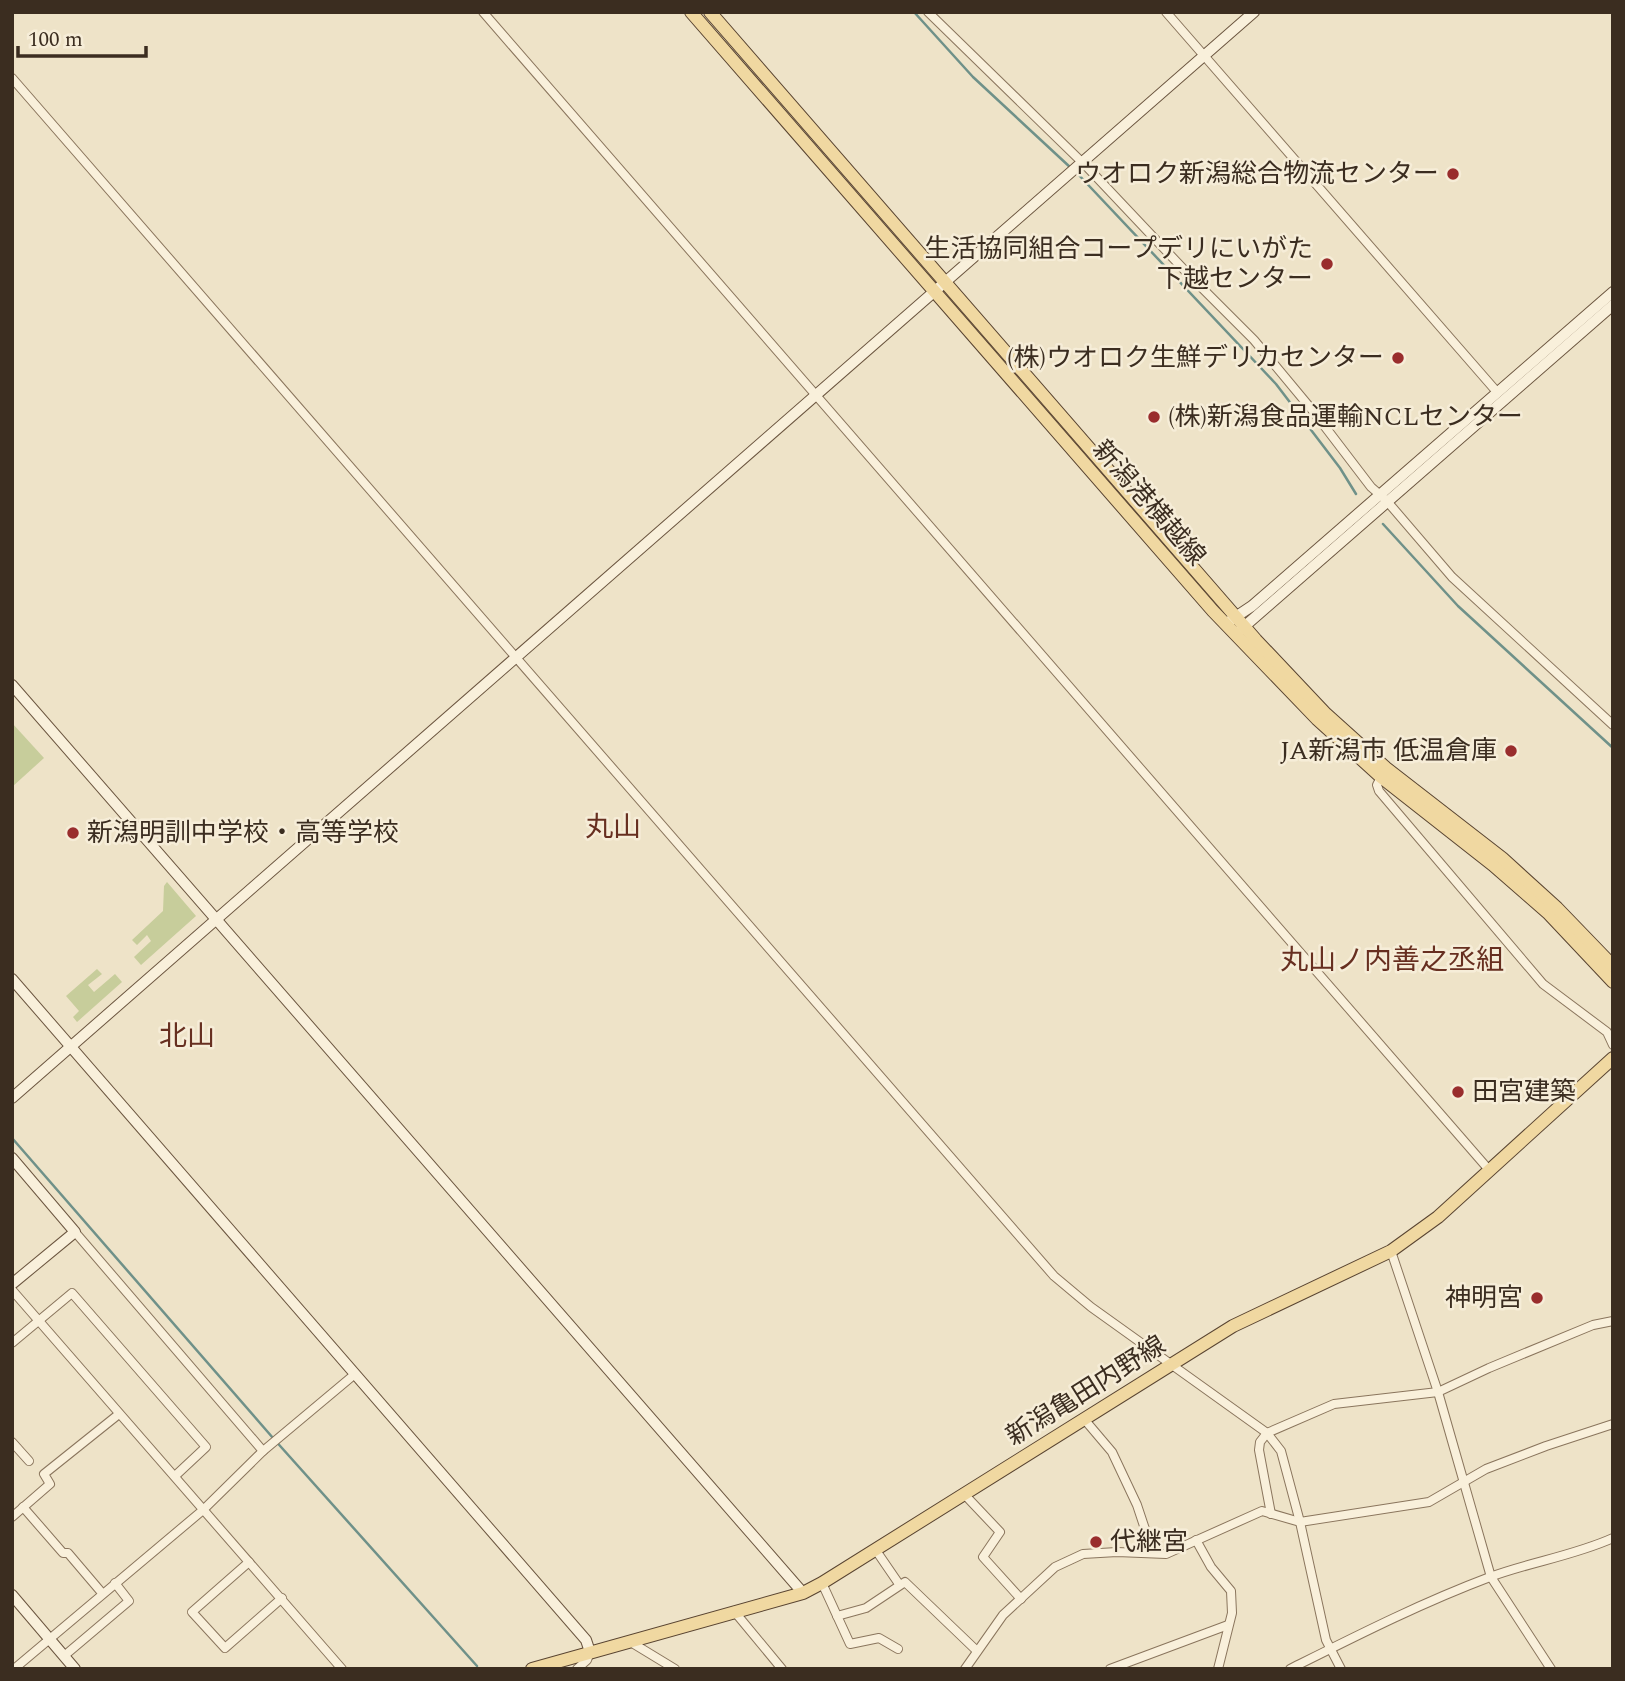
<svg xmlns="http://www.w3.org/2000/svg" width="1625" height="1681" font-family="Spectral,'Noto Sans JP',serif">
  <rect width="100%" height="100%" fill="#eee3c8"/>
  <g fill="#c7cd9b">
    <path d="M 12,723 L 44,758 L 12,787 Z"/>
    <path d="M 167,882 L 196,916 L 141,965 L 134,957 L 151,941 L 147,935 L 137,945 L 132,940 L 163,911 L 164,886 Z"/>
    <path d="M 97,969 L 102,974 L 88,985 L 94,992 L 115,974 L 122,982 L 77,1022 L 73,1017 L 79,1011 L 66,996 Z"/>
  </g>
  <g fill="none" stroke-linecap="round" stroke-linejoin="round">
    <g stroke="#6f9189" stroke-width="2.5">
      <path d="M 914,12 L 973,77 L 1071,168"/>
      <path d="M 1076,172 L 1276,384 L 1340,468 L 1356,494"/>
      <path d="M 1383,524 L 1458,606 L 1613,748"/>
      <path d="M 12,1138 L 273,1438 L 477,1666"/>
    </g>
    <g stroke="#8a755d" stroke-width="10">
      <g id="street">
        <path d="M 483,12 L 1490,1171"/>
        <path d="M 928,12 L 1088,168 L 1190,276 L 1254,340 L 1313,411 L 1371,487 L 1386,500 L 1452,577 L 1613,725"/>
        <path d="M 1166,12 L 1497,392"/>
        <path d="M 12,78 L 1054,1276 L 1091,1307 L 1267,1433 L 1281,1451 L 1300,1522 L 1326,1640 L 1341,1669"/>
        <path d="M 1381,777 L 1377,785 L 1379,791 L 1543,984 L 1607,1032 L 1613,1045"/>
        <path d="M 75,1232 L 263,1451"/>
        <path d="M 1391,1251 L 1438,1392 L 1491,1577 L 1551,1669"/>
        <path d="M 12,1290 L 342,1669"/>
        <path d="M 12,1343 L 72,1293 L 206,1447 L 175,1476"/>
        <path d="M 1084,1419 L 1112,1452 L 1137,1505 L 1153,1553"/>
        <path d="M 12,1442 L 29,1461"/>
        <path d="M 964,1494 L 1000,1532 L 983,1557 L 1021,1599"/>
        <path d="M 23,1507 L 63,1553 L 68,1553 L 102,1593"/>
        <path d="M 1271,1514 L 1259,1450 L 1260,1442 L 1267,1433 L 1334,1404 L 1438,1392 L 1489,1368 L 1593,1325 L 1613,1321"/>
        <path d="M 12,1517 L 50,1484 L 44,1474 L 119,1414"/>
        <path d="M 1196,1540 L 1211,1567 L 1231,1591 L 1232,1613 L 1218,1669"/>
        <path d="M 875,1549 L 899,1584"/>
        <path d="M 249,1562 L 192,1612 L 225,1648 L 282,1598"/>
        <path d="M 822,1583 L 850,1644 L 879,1638 L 898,1649"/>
        <path d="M 734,1611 L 782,1669"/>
        <path d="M 837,1616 L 866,1608 L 905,1582 L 977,1651"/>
        <path d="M 629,1641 L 675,1669"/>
        <path d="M 64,1656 L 129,1601 L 115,1583"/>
        <path d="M 14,1669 L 203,1510 L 263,1451 L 355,1374"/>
        <path d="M 577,1669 L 587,1660 L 590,1652"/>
        <path d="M 965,1669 L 1003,1615 L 1055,1567 L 1083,1554 L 1117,1552 L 1166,1554 L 1262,1511 L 1300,1522 L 1429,1502 L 1486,1469 L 1546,1446 L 1613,1424"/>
        <path d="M 1110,1669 L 1228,1625"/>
        <path d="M 1290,1669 C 1356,1636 1421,1603 1490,1577 C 1530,1562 1573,1556 1613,1538"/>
      </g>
    </g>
    <g stroke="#6c5640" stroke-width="12">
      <g id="secondary">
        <path d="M 1231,620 L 1252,606 L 1613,292"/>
        <path d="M 1238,632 L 1613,305"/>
        <path d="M 12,685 L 803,1593"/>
        <path d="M 12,979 L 586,1640 L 590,1652"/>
        <path d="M 12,1098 L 1254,12"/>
        <path d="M 12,1158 L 75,1232 L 12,1284"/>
        <path d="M 12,1595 L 75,1669"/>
      </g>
    </g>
    <g stroke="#594431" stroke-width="14">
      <g id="primary">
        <path d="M 691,12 L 1213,611 L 1317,719 L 1381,777 L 1493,865 L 1548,913 L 1613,982"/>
        <path d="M 710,12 L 1256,640 L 1326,714 L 1386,768 L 1502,858 L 1557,908 L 1613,966"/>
        <path d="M 532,1669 L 803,1593 L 822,1583 L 1233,1326 L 1391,1251 L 1438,1217 L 1613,1058"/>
      </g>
    </g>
    <use href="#street" stroke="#f9f0db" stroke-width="8"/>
    <use href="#secondary" stroke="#f9f0db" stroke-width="10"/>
    <use href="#primary" stroke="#f0d8a1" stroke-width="12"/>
  </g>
  <g fill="#992d2d" stroke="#f6edd8" stroke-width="2.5">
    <circle cx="1453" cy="174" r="7"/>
    <circle cx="1327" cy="264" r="7"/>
    <circle cx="1398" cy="358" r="7"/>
    <circle cx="1154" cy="417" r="7"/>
    <circle cx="1511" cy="751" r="7"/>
    <circle cx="73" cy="833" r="7"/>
    <circle cx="1458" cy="1092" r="7"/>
    <circle cx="1537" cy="1298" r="7"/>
    <circle cx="1096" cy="1542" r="7"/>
  </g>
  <g text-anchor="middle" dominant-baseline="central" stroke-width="5" stroke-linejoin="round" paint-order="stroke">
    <g font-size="26" fill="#3b2d20" stroke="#f6edd8" text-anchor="end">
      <text x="1439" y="174">ウオロク新潟総合物流センター</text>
      <text x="1313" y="249">生活協同組合コープデリにいがた<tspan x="1313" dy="30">下越センター</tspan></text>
      <text x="1384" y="358">(株)ウオロク生鮮デリカセンター</text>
      <text x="1168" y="417" text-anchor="start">(株)新潟食品運輸NCLセンター</text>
      <text x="1497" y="751">JA新潟市 低温倉庫</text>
      <text x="87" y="833" text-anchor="start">新潟明訓中学校・高等学校</text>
      <text x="1472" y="1092" text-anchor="start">田宮建築</text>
      <text x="1523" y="1298">神明宮</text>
      <text x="1110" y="1542" text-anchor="start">代継宮</text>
    </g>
    <g font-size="26" fill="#3b2d20" stroke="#f6edd8">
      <text transform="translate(1149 503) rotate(49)">新潟港横越線</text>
      <text transform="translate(1086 1391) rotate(-32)">新潟亀田内野線</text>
    </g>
    <g font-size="28" fill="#672f20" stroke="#f6edd8">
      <text x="613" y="827">丸山</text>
      <text x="1392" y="960">丸山ノ内善之丞組</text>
      <text x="187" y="1036">北山</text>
    </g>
  </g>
  <rect width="1625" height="1681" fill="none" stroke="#3b2d20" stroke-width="28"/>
  <path d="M18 46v10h128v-10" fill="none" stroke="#3b2d20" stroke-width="3.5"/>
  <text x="28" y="46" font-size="21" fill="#3b2d20" stroke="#f6edd8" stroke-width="5" paint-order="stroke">100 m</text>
</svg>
